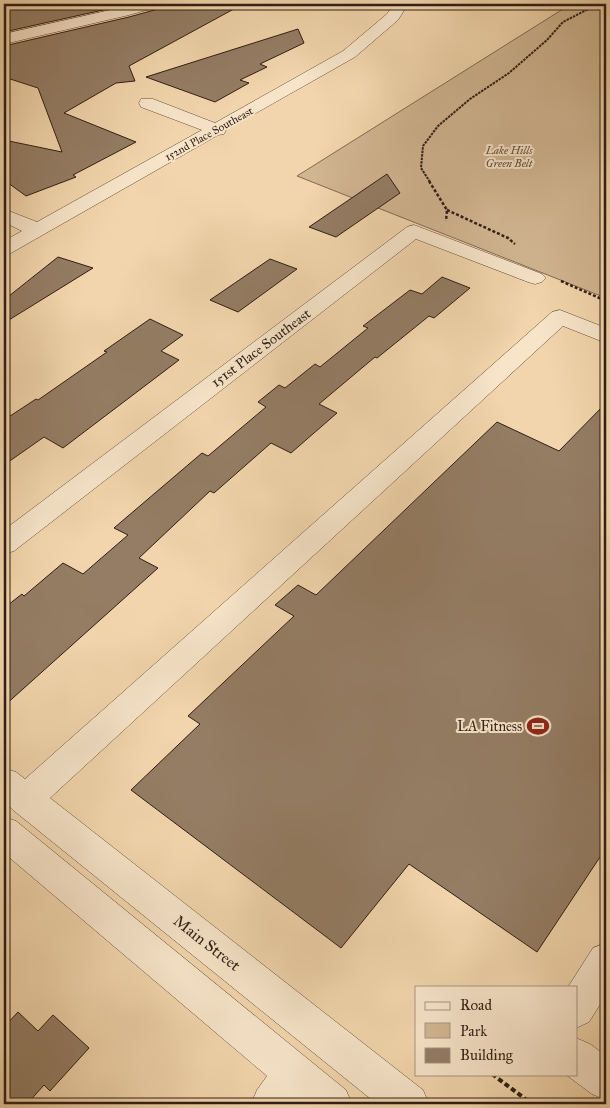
<svg xmlns="http://www.w3.org/2000/svg" width="610" height="1108" font-family="'IM FELL Great Primer',serif">
  <rect width="100%" height="100%" fill="#f2d5ac"/>
  <filter id="stains"><feTurbulence type="fractalNoise" baseFrequency=".004" numOctaves="4"/><feColorMatrix values="0 0 0 0 .2 0 0 0 0 .09 0 0 0 0 .02 0 0 0 .5 -.17"/></filter>
  <radialGradient id="worn" r=".72"><stop offset=".6" stop-color="#630" stop-opacity="0"/><stop offset="1" stop-color="#630" stop-opacity=".3"/></radialGradient>
  <path fill="#d1b692" stroke="#806a54" d="M 571,4 L 606,4 L 606,298 L 297,176 Z"/>
  <g fill="#947d64" stroke="#2f1e15">
    <path d="M 4,4 L 130,4 L 4,32 Z"/>
    <path d="M 161,4 L 243,4 L 129,66 L 135,81 L 116,83 L 64,113 L 136,142 L 73,175 L 76,177 L 26,196 L 4,180 L 4,140 L 62,152 L 38,88 L 4,77 L 4,46 L 129,17 L 158,9 Z"/>
    <path d="M 298,29 L 304,43 L 260,64 L 267,67 L 240,80 L 249,83 L 215,102 L 146,77 Z"/>
    <path d="M 387,174 L 400,193 L 336,237 L 309,227 Z"/>
    <path d="M 58,257 L 93,268 L 4,323 L 4,300 Z"/>
    <path d="M 270,259 L 297,269 L 238,312 L 210,300 Z"/>
    <path d="M 442,277 L 470,288 L 434,318 L 429,316 L 377,358 L 375,357 L 319,404 L 337,413 L 291,453 L 271,443 L 214,493 L 210,491 L 139,558 L 158,568 L 4,706 L 4,608 L 22,594 L 24,596 L 63,563 L 83,574 L 128,535 L 114,528 L 202,453 L 208,456 L 266,407 L 258,402 L 279,385 L 285,388 L 315,364 L 320,367 L 368,328 L 363,326 L 410,290 L 422,294 Z"/>
    <path d="M 150,319 L 183,335 L 161,351 L 179,360 L 63,448 L 44,437 L 4,465 L 4,420 L 36,399 L 38,400 L 107,352 L 104,351 Z"/>
    <path d="M 606,403 L 606,848 L 537,952 L 409,864 L 341,948 L 131,790 L 200,724 L 188,716 L 294,616 L 275,605 L 298,585 L 316,595 L 497,422 L 559,451 Z"/>
    <path d="M 18,1012 L 38,1031 L 53,1015 L 89,1048 L 50,1091 L 44,1085 L 27,1104 L 4,1104 L 4,1027 Z"/>
  </g>
  <g fill="none" stroke-linecap="round" stroke-linejoin="round">
    <g stroke="#604c3b" stroke-width="1">
      <g id="minor">
        <path d="M 137,4 L 159,4 L 157,7 L 129,15 L 4,44 L 4,34 Z"/>
        <path d="M 394,4 L 408,4 L 398,20 L 355,57 L 226,130 L 224,134 L 218,135 L 11,253 L 4,255 L 4,241 L 22,231 L 4,222 L 4,209 L 37,222 L 202,130 L 141,107 L 139,103 L 141,99 L 153,99 L 215,123 L 343,51 L 387,14 Z"/>
        <path d="M 414,225 L 542,274 L 546,278 L 542,282 L 535,284 L 528,282 L 416,239 L 14,551 L 4,554 L 4,530 L 407,227 Z"/>
        <path d="M 560,310 L 606,328 L 606,343 L 563,326 L 50,798 L 423,1090 L 429,1104 L 377,1104 L 13,810 L 4,801 L 4,768 L 16,772 L 25,779 L 552,312 Z"/>
        <path d="M 4,817 L 16,821 L 346,1090 L 352,1104 L 301,1104 L 298,1101 L 295,1104 L 251,1104 L 257,1090 L 267,1076 L 4,853 Z"/>
        <path d="M 606,943 L 606,995 L 589,1022 L 576,1028 L 576,987 L 568,987 L 593,948 Z"/>
        <path d="M 576,1038 L 590,1044 L 606,1056 L 606,1100 L 592,1094 L 565,1074 L 576,1074 Z"/>
      </g>
    </g>
    <path stroke="#2f1e15" stroke-width="2" stroke-dasharray="2.5 1" stroke-linecap="butt" d="M 430,182 L 421,168 L 423,146 L 438,126 L 470,99 L 509,73 L 547,40 L 563,22 L 598,4"/>
    <g stroke="#2f1e15" stroke-width="2.5" stroke-dasharray="3 2" stroke-linecap="butt">
      <path d="M 429,181 L 447,210 L 446,221"/>
      <path d="M 447,210 L 508,238 L 515,244"/>
      <path d="M 561,281 L 606,301"/>
    </g>
    <path stroke="#2f1e15" stroke-width="4" stroke-dasharray="5 3" stroke-linecap="butt" d="M 492,1074 L 532,1104"/>
    <use href="#minor" fill="#f7e4c9" fill-rule="evenodd"/>
  </g>
  <defs>
    <g id="stadium-bare" transform="scale(1.725)"><path d="M0-5a6.5 5 0 1 0 0 10a6.5 5 0 1 0 0-10ZM-3.5-1.8h7v3.6h-7Z" fill="#8f2418" stroke="#f7e4c9" stroke-width="2.5" paint-order="stroke"/></g>
  </defs>
  <g fill-rule="evenodd">
    <use href="#stadium-bare" x="538" y="726"/>
  </g>
  <g text-anchor="middle" dominant-baseline="central" stroke-width="4" stroke-linejoin="round" paint-order="stroke">
    <g font-size="11" fill="#2f1e15" stroke="#f7e4c9">
      <text transform="translate(209 134) rotate(-29)">152nd Place Southeast</text>
    </g>
    <g font-size="11" font-style="italic" fill="#604c3a" stroke="#f7e4c9">
      <text x="509" y="150">Lake Hills<tspan x="509" dy="13">Green Belt</tspan></text>
    </g>
    <g font-size="14" fill="#2f1e15" stroke="#f7e4c9">
      <text transform="translate(261 348) rotate(-37)">151st Place Southeast</text>
    </g>
    <g font-size="14" fill="#2f1e15" stroke="#f7e4c9" text-anchor="end">
      <text x="522" y="726">LA Fitness</text>
    </g>
    <g font-size="16" fill="#2f1e15" stroke="#f7e4c9">
      <text transform="translate(207 943) rotate(38)">Main Street</text>
    </g>
  </g>
  <rect width="610" height="1108" fill="none" stroke="#f2d5ac" stroke-width="20"/>
  <rect x="5" y="5" width="600" height="1098" fill="none" stroke="#2f1e15" stroke-width="2.5"/>
  <rect x="10" y="10" width="590" height="1088" fill="none" stroke="#2f1e15"/>
  <rect x="415" y="986" width="162" height="90" fill="#f7e4c9" stroke="#a79581"/>
  <rect x="425" y="1002" width="25" height="8" fill="#f7e4c9" stroke="#a79581"/>
  <text x="460" y="1010" font-size="15" fill="#2f1e15">Road</text>
  <rect x="425" y="1023" width="25" height="15" fill="#d1b692" stroke="#a79581"/>
  <text x="460" y="1036" font-size="15" fill="#2f1e15">Park</text>
  <rect x="425" y="1048" width="25" height="15" fill="#947d64" stroke="#a79581"/>
  <text x="460" y="1060" font-size="15" fill="#2f1e15">Building</text>
  <rect width="100%" height="100%" filter="url(#stains)"/>
  <rect width="100%" height="100%" fill="url(#worn)"/>
</svg>
